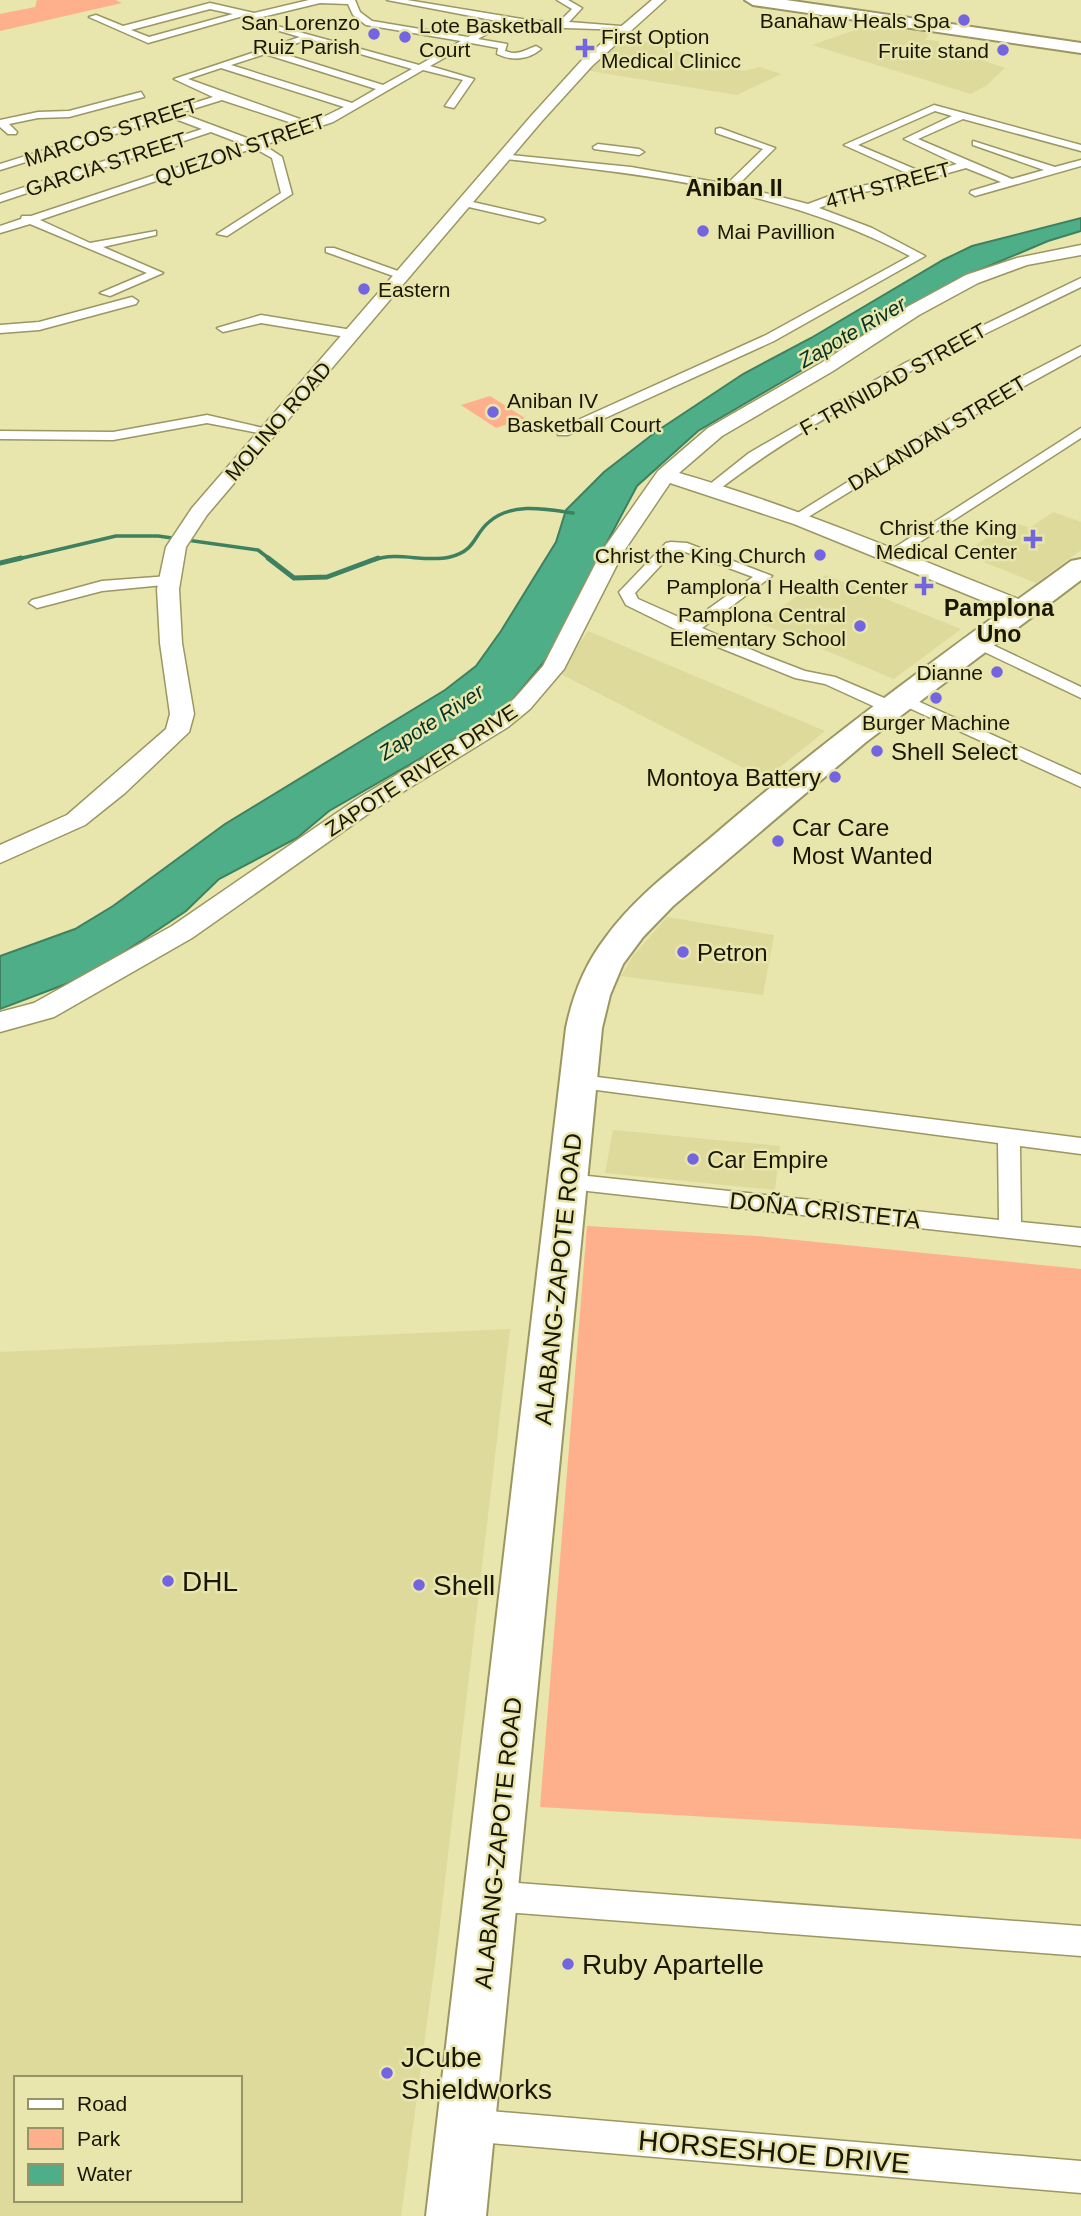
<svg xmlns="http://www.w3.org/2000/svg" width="1081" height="2216" font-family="Helvetica,sans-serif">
  <rect width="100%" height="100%" fill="#e8e5ad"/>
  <g fill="#deda9b" fill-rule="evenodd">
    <path d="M 875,23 L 932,31 L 925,40 L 939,41 L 939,46 L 1005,68 L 987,85 L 971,94 L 812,45 Z"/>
    <path d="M 630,37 L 743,71 L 760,67 L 781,74 L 737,95 L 584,70 L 615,44 Z"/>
    <path d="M 1053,512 L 1081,522 L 1081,550 L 1036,583 L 971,557 L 973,555 L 966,552 L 1011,521 L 1030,528 Z"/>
    <path d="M 826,575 L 961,629 L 894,679 L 760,623 Z"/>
    <path d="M 588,631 L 825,731 L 765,779 L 559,673 Z"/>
    <path d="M 667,917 L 774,935 L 763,995 L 621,976 L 633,956 Z"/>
    <path d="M 613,1130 L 780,1146 L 775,1190 L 605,1173 Z"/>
    <path d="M 510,1329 L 437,1948 L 401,2216 L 0,2216 L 0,1352 ZM 16,2078 L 240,2078 L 240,2200 L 16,2200 Z"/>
  </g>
  <g fill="#feb08c">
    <path d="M 37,0 L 115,0 L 122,3 L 0,31 L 0,14 L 35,7 Z"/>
    <path d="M 490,396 L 525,418 L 496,428 L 461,405 Z"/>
    <path d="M 587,1226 L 757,1236 L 1081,1269 L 1081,1839 L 540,1807 Z"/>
  </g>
  <path fill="#4dae88" stroke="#3d8160" stroke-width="2" d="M 1081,218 L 1081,231 L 1048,241 L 956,280 L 698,431 L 637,486 L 580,593 L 561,641 L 511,702 L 477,726 L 329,811 L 297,838 L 219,879 L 186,911 L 114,959 L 74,981 L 0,1009 L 0,956 L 75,929 L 113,906 L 225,824 L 445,690 L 476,666 L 501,631 L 556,542 L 566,510 L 604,472 L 657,431 L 743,374 L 811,338 L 943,260 L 972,246 Z"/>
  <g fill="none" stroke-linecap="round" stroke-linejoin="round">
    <g stroke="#3d8160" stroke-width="3.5">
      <path d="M 14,560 L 116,536 L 158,536 L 258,550 L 271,560"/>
      <path d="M 374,560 C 398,551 425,563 450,557 C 477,550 473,535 489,522 C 511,502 546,509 573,513"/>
    </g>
    <g stroke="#3d8160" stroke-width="5">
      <path d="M 268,558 L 294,578 L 327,577 L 378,558"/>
      <path d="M 0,563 L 21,558"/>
    </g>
    <g stroke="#9a9762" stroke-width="3">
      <g id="street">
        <path d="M 309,0 L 355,0 L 360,12 L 372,21 L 468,37 L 497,21 L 387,0 L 407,0 L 534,21 L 559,22 L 572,9 L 557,0 L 568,0 L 582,8 L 569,22 L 633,27 L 628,30 L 534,27 L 508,22 L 478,39 L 507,44 L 505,51 C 518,56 525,50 536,46 L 541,49 C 528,60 512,61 497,54 L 498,48 L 471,43 L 430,66 L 474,79 L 454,108 L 445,106 L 463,80 L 423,70 L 333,122 L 264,145 L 282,157 L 292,194 L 227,236 L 217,234 L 281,193 L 272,158 L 254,148 L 40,220 L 90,243 L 156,231 L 156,235 L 103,247 L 163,273 L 110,296 L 100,293 L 147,273 L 30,224 L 0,233 L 0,226 L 21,219 L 22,216 L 31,216 L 245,145 L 211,132 L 0,202 L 0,195 L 202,129 L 170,117 L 0,170 L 0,164 L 213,97 L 174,79 L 300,37 L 259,25 L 259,21 L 419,65 L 461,41 L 366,25 L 353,15 L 348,4 L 320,3 L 254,19 L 243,16 L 148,43 L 89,17 L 96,15 L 123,26 L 210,3 L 254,13 ZM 210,9 L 233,14 L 149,37 L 131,30 ZM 309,39 L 412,69 L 383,85 L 274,51 ZM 265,54 L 376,89 L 352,103 L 231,65 ZM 221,68 L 344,107 L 311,123 L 188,79 ZM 222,100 L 301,126 L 255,141 L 180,113 Z"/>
        <path d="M 141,92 L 144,97 L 69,117 L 38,118 L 9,124 L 17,132 L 16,134 L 8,134 L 0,127 L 0,120 L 38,112 L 69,111 Z"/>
        <path d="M 934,105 L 1081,145 L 1081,151 L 963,119 L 918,139 L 1012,179 L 1044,170 L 973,145 L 973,141 L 1055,167 L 1081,160 L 1081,166 L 975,196 L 970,193 L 971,191 L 1001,182 L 966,168 L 902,186 L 857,193 L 819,208 L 872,228 L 925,256 L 774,341 L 568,435 L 558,435 L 558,429 L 766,335 L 910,256 C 781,188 648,175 505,159 L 501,158 L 501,154 L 631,167 L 727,184 L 763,149 L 716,133 L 716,129 L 720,128 L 775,148 L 737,186 L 808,204 L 851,188 L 913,176 L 844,145 ZM 935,111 L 952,116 L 904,139 L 957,164 L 924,173 L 858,145 Z"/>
        <path d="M 598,144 L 639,149 L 644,152 L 639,155 L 594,149 L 593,147 Z"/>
        <path d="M 464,200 L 543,218 L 545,220 L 539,223 L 460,205 L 460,201 Z"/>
        <path d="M 326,248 L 334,248 L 409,275 L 399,278 L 326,252 Z"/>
        <path d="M 1081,278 L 1081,287 C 957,348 827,406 717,491 L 705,488 L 749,453 L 905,363 Z"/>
        <path d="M 132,297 L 138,301 L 136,304 L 39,330 L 0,333 L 0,325 L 39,322 Z"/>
        <path d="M 261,315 L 352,330 L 358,334 L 352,338 L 261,323 L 223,332 L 217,328 Z"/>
        <path d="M 1081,346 L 1081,355 L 1006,396 L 800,522 L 795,523 L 788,519 L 996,390 Z"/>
        <path d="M 207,415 L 276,431 L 269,435 L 207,423 L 113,440 L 0,439 L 0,431 L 113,432 Z"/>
        <path d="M 1081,428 L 1081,438 L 895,558 L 890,559 L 883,555 Z"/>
        <path d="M 671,542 L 687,543 L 772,576 L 702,628 L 766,656 L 805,671 L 835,677 L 896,703 L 896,711 L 884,711 L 825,684 L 795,678 L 683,633 L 626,605 L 619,592 L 622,589 L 666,543 ZM 675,550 L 680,550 L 753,577 L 690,622 L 638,599 L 635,593 Z"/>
        <path d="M 169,576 L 177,581 L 174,584 L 102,591 L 37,608 L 29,603 L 32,600 L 102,581 Z"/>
        <path d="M 978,638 L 1081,687 L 1081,698 L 972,646 L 970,643 Z"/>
        <path d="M 902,694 L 1081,775 L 1081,787 L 896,702 L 894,699 Z"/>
        <path d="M 581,1075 L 1081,1138 L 1081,1154 L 1020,1146 L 1021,1222 L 1081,1228 L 1081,1246 L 561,1188 L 558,1182 L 561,1176 L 569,1174 L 999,1220 L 998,1143 L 574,1087 L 571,1082 L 574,1077 Z"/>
        <path d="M 492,1881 L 1081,1926 L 1081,1956 L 492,1911 L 481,1907 L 477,1896 L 481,1885 Z"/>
        <path d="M 467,2109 L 1081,2161 L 1081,2193 L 467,2141 L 456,2136 L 451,2125 L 456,2114 Z"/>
      </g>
    </g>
    <g stroke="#9a9762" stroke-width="3">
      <g id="secondary">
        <path d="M 652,0 L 665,0 L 592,66 L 542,121 L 207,515 L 186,547 L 179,589 L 182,643 L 194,714 L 189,732 L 125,793 L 85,825 L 0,863 L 0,845 L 67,815 L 166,729 L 170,714 L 160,643 L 157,589 L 166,547 L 192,508 L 532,115 L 582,60 Z"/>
        <path d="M 1081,245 L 1081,255 L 1027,265 L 978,283 L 919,315 L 833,371 L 722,436 L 679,473 C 800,508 915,558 1031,604 L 1034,609 L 1031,614 L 1015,614 L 794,524 L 670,483 L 624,551 L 564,669 L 530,709 L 508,727 L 375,809 L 192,938 L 54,1017 L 0,1032 L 0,1012 L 34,1003 L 172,926 L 357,799 L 492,717 L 514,699 L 543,666 L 602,551 L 658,471 L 708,428 L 821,363 L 907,307 L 966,275 L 1017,258 Z"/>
      </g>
    </g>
    <g stroke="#9a9762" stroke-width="4">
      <g id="highway">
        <path d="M 745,0 L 786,0 L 1081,43 L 1081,53 L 753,5 Z"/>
        <path d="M 1081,559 L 1081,580 L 866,742 L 673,906 L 643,937 L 623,964 L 610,995 L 602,1028 L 486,2216 L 426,2216 L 566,1028 C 573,994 585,964 606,937 C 637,894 682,863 722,828 C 833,733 952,647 1071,561 Z"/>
      </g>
    </g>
    <use href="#street" fill="#fff" fill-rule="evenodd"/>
    <use href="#secondary" fill="#fff" fill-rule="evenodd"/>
    <use href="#highway" fill="#fff" fill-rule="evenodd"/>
  </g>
  <g fill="#7364df" stroke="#e8e5ad" stroke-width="2.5">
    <circle cx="964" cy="20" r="7"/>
    <circle cx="374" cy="34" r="7"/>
    <circle cx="405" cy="37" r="7"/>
    <path d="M581.5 37.5h7v7h7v7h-7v7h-7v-7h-7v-7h7z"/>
    <circle cx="1003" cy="50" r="7"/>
    <circle cx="703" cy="231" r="7"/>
    <circle cx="364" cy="289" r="7"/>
    <circle cx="493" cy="412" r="7"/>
    <path d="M1029.5 528.5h7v7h7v7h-7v7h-7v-7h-7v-7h7z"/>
    <circle cx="820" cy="555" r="7"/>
    <path d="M920.5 575.5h7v7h7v7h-7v7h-7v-7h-7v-7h7z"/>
    <circle cx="860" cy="626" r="7"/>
    <circle cx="997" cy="672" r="7"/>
    <circle cx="936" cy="698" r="7"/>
    <circle cx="877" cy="751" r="7"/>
    <circle cx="835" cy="777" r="7"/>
    <circle cx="778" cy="841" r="7"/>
    <circle cx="683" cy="952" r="7"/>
    <circle cx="693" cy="1159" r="7"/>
    <circle cx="168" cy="1581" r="7"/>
    <circle cx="419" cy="1585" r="7"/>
    <circle cx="568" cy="1964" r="7"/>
    <circle cx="387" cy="2073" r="7"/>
  </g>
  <g text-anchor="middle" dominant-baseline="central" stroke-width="5" stroke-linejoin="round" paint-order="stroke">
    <g font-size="21" fill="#191703" stroke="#e8e5ad" text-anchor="end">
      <text x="950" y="20">Banahaw Heals Spa</text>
      <text x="360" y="22">San Lorenzo<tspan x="360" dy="24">Ruiz Parish</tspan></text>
      <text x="419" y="25" text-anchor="start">Lote Basketball<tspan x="419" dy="24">Court</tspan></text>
      <text x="601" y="36" text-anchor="start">First Option<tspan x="601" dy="24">Medical Clinicc</tspan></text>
      <text x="989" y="50">Fruite stand</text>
      <text x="717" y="231" text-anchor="start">Mai Pavillion</text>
      <text x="378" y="289" text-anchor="start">Eastern</text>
      <text x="507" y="400" text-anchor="start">Aniban IV<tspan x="507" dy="24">Basketball Court</tspan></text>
      <text x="1017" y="527">Christ the King<tspan x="1017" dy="24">Medical Center</tspan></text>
      <text x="806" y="555">Christ the King Church</text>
      <text x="908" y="586">Pamplona I Health Center</text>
      <text x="846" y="614">Pamplona Central<tspan x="846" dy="24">Elementary School</tspan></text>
      <text x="983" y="672">Dianne</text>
      <text x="936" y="722" text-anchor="middle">Burger Machine</text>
    </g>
    <g font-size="21" fill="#191703" stroke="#e8e5ad">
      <text transform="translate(111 132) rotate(-18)">MARCOS STREET</text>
      <text transform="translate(240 149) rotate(-19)">QUEZON STREET</text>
      <text transform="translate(106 164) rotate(-18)">GARCIA STREET</text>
      <text transform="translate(888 185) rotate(-15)">4TH STREET</text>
      <text transform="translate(893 379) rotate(-29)">F. TRINIDAD STREET</text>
      <text transform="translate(278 421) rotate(-49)">MOLINO ROAD</text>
      <text transform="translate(937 433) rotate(-31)">DALANDAN STREET</text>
      <text transform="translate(421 770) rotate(-33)">ZAPOTE RIVER DRIVE</text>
    </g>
    <g font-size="21" font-style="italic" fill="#053223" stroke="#e8e5ad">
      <text transform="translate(852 332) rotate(-30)">Zapote River</text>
      <text transform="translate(431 722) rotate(-33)">Zapote River</text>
    </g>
    <g font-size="23" font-weight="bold" fill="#191703" stroke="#e8e5ad">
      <text x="734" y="188">Aniban II</text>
      <text x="999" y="608">Pamplona<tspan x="999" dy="26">Uno</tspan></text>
    </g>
    <g font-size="24" fill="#191703" stroke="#e8e5ad" text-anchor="start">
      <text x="891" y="751">Shell Select</text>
      <text x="821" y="777" text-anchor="end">Montoya Battery</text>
      <text x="792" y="827">Car Care<tspan x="792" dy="28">Most Wanted</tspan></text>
      <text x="697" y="952">Petron</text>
      <text x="707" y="1159">Car Empire</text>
    </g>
    <g font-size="24" fill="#191703" stroke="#e8e5ad">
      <text transform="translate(825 1210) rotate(6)">DOÑA CRISTETA</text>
      <text transform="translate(558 1279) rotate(-84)">ALABANG-ZAPOTE ROAD</text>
      <text transform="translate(498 1843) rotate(-84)">ALABANG-ZAPOTE ROAD</text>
    </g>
    <g font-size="28" fill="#191703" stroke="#e8e5ad" text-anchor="start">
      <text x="182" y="1581">DHL</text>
      <text x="433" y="1585">Shell</text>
      <text x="582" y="1964">Ruby Apartelle</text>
      <text x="401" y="2057">JCube<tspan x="401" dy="32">Shieldworks</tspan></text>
    </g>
    <g font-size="28" fill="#191703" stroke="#e8e5ad">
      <text transform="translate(774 2152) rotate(5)">HORSESHOE DRIVE</text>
    </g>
  </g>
  <rect x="14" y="2076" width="228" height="126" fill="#e8e5ad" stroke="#959369" stroke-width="2"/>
  <rect x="28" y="2099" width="35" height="10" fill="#ffffff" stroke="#959369" stroke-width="2"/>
  <text x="77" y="2111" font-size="21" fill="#191703">Road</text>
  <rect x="28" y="2128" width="35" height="21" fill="#feb08c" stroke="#959369" stroke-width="2"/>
  <text x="77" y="2146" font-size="21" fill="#191703">Park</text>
  <rect x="28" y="2164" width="35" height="21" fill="#4dae88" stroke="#959369" stroke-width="2"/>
  <text x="77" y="2181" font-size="21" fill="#191703">Water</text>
</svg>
